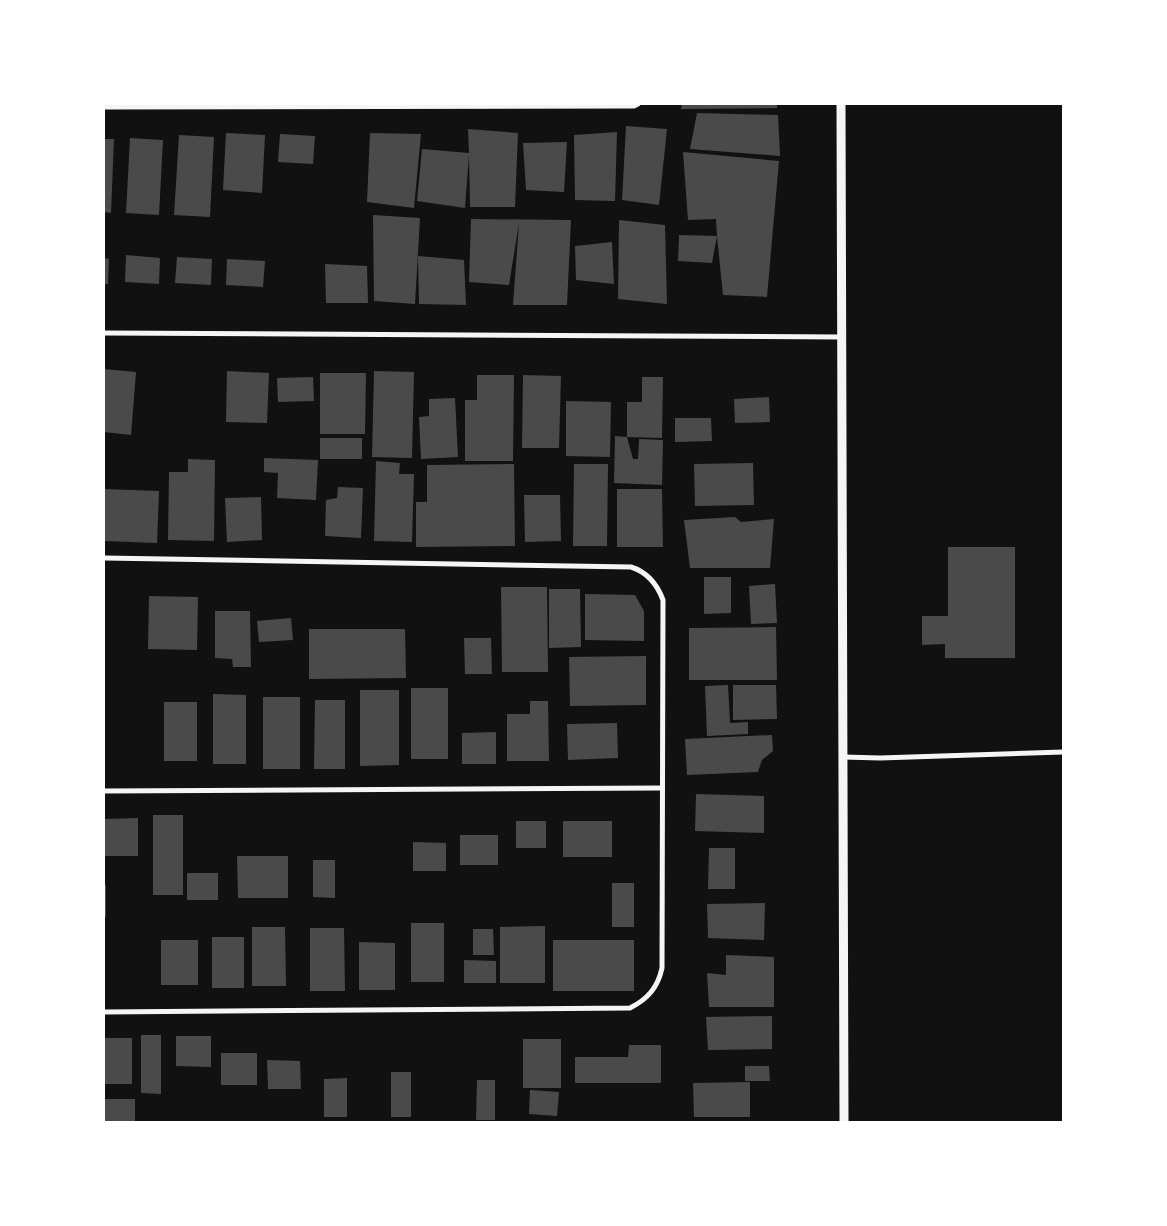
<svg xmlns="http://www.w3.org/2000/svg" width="1167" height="1226" font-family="'PT Serif',serif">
  <rect width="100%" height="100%" fill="#111"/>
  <g fill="#4a4a4a">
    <path d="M 682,104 L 777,104 L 777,108 L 681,109 Z"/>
    <path d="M 697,113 L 778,115 L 780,156 L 690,149 Z"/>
    <path d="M 626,126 L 667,129 L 659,205 L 622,200 Z"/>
    <path d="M 468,129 L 518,133 L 515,207 L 470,207 L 469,155 L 465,208 L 417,201 L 422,149 L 469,153 Z"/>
    <path d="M 617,132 L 615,201 L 575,200 L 574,135 Z"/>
    <path d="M 226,133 L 265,135 L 262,193 L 223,190 Z"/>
    <path d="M 370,133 L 421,134 L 414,208 L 367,202 Z"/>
    <path d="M 280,134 L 315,136 L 313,164 L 278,162 Z"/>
    <path d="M 179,135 L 214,137 L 210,217 L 174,215 Z"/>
    <path d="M 130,138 L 163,140 L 159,215 L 126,213 Z"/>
    <path d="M 104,139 L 114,139 L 111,213 L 104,212 Z"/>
    <path d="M 567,142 L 564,192 L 526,190 L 523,143 Z"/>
    <path d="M 683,152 L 779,161 L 767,297 L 723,295 L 717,236 L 712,263 L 678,261 L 679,235 L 717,236 L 716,219 L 688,220 Z"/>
    <path d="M 373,215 L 420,218 L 415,304 L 374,301 Z"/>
    <path d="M 471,219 L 571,220 L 567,305 L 513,305 L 519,223 L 509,285 L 469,282 Z"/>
    <path d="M 619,220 L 665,225 L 667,304 L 618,299 Z"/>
    <path d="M 612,242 L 614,284 L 576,280 L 575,246 Z"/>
    <path d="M 126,255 L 160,258 L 159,284 L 125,282 Z"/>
    <path d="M 418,256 L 464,260 L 466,305 L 419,304 Z"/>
    <path d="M 177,257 L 212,259 L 211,285 L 175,283 Z"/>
    <path d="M 104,258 L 109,259 L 108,284 L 104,284 Z"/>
    <path d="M 227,259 L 265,261 L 263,287 L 226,285 Z"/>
    <path d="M 325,264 L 367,266 L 368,303 L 326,303 Z"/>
    <path d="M 104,369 L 136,372 L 131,435 L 104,432 Z"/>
    <path d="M 227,371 L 269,373 L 267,423 L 226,422 Z"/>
    <path d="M 374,371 L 414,372 L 412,458 L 372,457 Z"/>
    <path d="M 320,373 L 366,373 L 365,434 L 320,434 Z"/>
    <path d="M 477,375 L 514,375 L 513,461 L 465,461 L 465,400 L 477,400 Z"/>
    <path d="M 523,375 L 561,376 L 559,448 L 522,448 Z"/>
    <path d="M 313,377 L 314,401 L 278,402 L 277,378 Z"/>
    <path d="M 642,377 L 663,377 L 662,438 L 627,437 L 627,402 L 642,402 Z"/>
    <path d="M 769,397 L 770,422 L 735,423 L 734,399 Z"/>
    <path d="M 455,398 L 458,457 L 421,459 L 419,417 L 429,416 L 429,399 Z"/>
    <path d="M 566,401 L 611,402 L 610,457 L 566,456 Z"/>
    <path d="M 675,418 L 711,418 L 712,441 L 675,442 Z"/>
    <path d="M 615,436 L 627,437 L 633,459 L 638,459 L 639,439 L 663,440 L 662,485 L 614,483 Z"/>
    <rect x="320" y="438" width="42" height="21"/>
    <path d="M 264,458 L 318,460 L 316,500 L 277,498 L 278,473 L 264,472 Z"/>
    <path d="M 188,459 L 215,460 L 214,541 L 168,540 L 169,472 L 188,472 Z"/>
    <path d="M 376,461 L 400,463 L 399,474 L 414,474 L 412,542 L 374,541 Z"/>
    <path d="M 753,463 L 754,505 L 695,506 L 694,464 Z"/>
    <path d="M 514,464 L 515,546 L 416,547 L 416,502 L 427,502 L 427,465 Z"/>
    <path d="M 574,464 L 608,464 L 607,546 L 573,546 Z"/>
    <path d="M 338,487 L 363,488 L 361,538 L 325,536 L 326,500 L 337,498 Z"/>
    <path d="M 104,489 L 159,491 L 157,543 L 104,541 Z"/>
    <path d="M 617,489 L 662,489 L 663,547 L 617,547 Z"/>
    <path d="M 524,495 L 560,495 L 561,541 L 525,542 Z"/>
    <path d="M 261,497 L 262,540 L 227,542 L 225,498 Z"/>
    <path d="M 735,517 L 741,522 L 774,519 L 770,568 L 690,568 L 684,520 Z"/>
    <path d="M 948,547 L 1015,547 L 1015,658 L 945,658 L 945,644 L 922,645 L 922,616 L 948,616 Z"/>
    <path d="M 704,577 L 731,577 L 731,613 L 704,614 Z"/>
    <path d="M 775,584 L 777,623 L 751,624 L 749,586 Z"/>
    <path d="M 501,587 L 547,587 L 548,672 L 502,672 Z"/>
    <path d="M 549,589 L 580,589 L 581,647 L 549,648 Z"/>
    <path d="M 585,594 L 635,595 L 644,611 L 644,641 L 585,640 Z"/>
    <path d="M 149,596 L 198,597 L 197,650 L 148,649 Z"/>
    <path d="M 215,611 L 250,611 L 251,667 L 233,667 L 232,659 L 215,658 Z"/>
    <path d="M 291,618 L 293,640 L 259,642 L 257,621 Z"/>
    <path d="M 776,627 L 777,680 L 689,680 L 689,628 Z"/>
    <path d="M 309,629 L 405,629 L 406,678 L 309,679 Z"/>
    <path d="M 464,638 L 491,638 L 492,674 L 465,674 Z"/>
    <path d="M 646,656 L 646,705 L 570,706 L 569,657 Z"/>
    <path d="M 728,685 L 730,723 L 748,722 L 748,734 L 707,736 L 705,686 Z"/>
    <path d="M 733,685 L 776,685 L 777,719 L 733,720 Z"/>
    <rect x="411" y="688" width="37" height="71"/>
    <path d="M 360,690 L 399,690 L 399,765 L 360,766 Z"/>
    <path d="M 213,694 L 246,695 L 246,764 L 213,764 Z"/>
    <rect x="263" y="697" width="37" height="72"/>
    <path d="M 315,700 L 345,700 L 345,769 L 314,769 Z"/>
    <path d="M 530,701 L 548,701 L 549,761 L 507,761 L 507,714 L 530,714 Z"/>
    <rect x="164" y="702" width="33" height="59"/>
    <path d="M 617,723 L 618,758 L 568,760 L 567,724 Z"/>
    <path d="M 496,732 L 496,764 L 462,764 L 462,733 Z"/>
    <path d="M 772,735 L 773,751 L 762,760 L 758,772 L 687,775 L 685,739 Z"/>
    <path d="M 696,794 L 764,796 L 764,833 L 695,831 Z"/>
    <rect x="153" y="815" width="30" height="80"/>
    <path d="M 138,818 L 138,856 L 104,856 L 104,819 Z"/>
    <rect x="516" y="821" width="30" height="27"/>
    <rect x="563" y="821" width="49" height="36"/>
    <rect x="460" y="835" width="38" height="30"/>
    <path d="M 413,842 L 446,843 L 446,871 L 413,871 Z"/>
    <path d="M 709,848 L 735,848 L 735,889 L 708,889 Z"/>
    <path d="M 237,856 L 288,856 L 288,898 L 238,898 Z"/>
    <path d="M 313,860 L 335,860 L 335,898 L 313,897 Z"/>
    <rect x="187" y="873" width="31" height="27"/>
    <rect x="612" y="883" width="22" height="44"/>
    <rect x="104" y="885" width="2" height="32"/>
    <path d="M 765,903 L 764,940 L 708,938 L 707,904 Z"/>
    <rect x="411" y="923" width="33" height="59"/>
    <path d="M 545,926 L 545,983 L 500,983 L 500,927 Z"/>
    <path d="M 252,927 L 285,927 L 286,986 L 252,986 Z"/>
    <path d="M 310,928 L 344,928 L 345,991 L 310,991 Z"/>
    <path d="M 473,929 L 493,929 L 494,955 L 473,955 Z"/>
    <rect x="212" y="937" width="32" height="51"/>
    <rect x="161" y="940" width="37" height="45"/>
    <rect x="553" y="940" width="81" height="51"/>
    <path d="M 359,942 L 395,943 L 395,990 L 359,990 Z"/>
    <path d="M 726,955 L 774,957 L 774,1007 L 709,1007 L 707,973 L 726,975 Z"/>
    <path d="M 464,960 L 496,961 L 496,983 L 464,983 Z"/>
    <path d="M 772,1016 L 772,1049 L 708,1050 L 706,1017 Z"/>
    <path d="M 141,1035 L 161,1035 L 161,1094 L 141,1093 Z"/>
    <path d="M 176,1036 L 211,1036 L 211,1067 L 176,1066 Z"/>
    <rect x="104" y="1038" width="28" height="46"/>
    <rect x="523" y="1039" width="38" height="49"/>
    <path d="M 629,1045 L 661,1045 L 661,1083 L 575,1083 L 575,1057 L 628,1057 Z"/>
    <rect x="221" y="1053" width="36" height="32"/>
    <path d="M 267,1060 L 300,1061 L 301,1089 L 268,1089 Z"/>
    <path d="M 745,1066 L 769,1066 L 770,1081 L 745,1081 Z"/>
    <rect x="391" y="1072" width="20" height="45"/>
    <path d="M 347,1078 L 347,1117 L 324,1117 L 324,1079 Z"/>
    <path d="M 477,1080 L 495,1080 L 495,1120 L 476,1120 Z"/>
    <path d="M 750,1082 L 750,1117 L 694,1117 L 693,1083 Z"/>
    <path d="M 530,1090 L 559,1092 L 557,1116 L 529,1114 Z"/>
    <rect x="104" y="1099" width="31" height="23"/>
  </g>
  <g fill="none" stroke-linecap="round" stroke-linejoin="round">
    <g stroke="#f5f5f5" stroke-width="5">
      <path d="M 104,107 L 634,106 L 638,104"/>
      <path d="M 104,333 L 842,337"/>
      <path d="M 104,558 L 631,567 C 647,572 657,584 663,600 L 662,968 C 658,987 648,999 630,1008 L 104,1012"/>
      <path d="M 843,757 L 880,758 L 1063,752"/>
      <path d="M 104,791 L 662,788"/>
    </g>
    <path stroke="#f5f5f5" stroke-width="9" d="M 841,104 L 844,1122"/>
  </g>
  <rect width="1167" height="1226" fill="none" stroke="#ffffff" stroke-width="210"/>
</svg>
